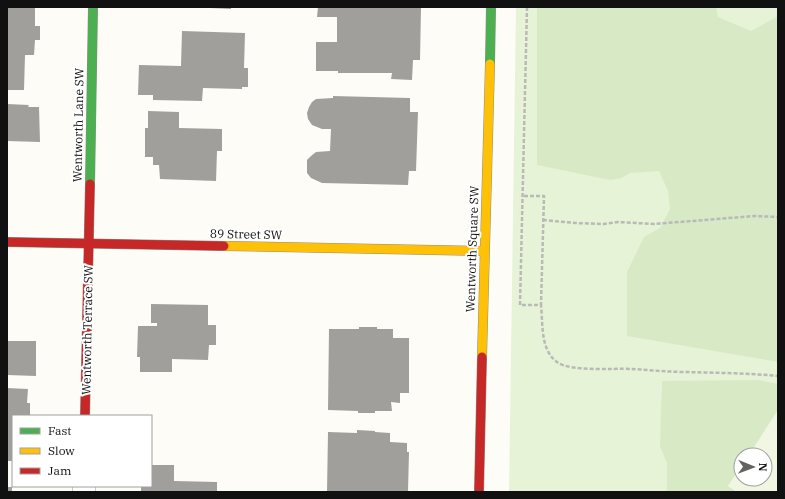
<svg xmlns="http://www.w3.org/2000/svg" width="785" height="499" font-family="'IBM Plex Serif',serif">
  <rect width="100%" height="100%" fill="#fdfcf7"/>
  <path fill="#e7f3d7" fill-rule="evenodd" d="M 516,7 L 778,7 L 778,492 L 509,492 ZM 741,455 L 765,455 L 765,479 L 741,479 Z"/>
  <g fill="#d8eac5">
    <path d="M 537,7 L 716,7 L 718,17 L 751,31 L 778,16 L 778,362 L 627,336 L 627,272 L 644,237 L 660,228 L 670,209 L 668,191 L 659,171 L 630,173 L 622,178 L 610,180 L 537,165 Z"/>
    <path d="M 759,380 L 778,384 L 778,410 L 749,455 L 741,455 L 741,467 L 728,486 L 737,492 L 663,492 L 667,490 L 667,463 L 660,446 L 662,381 Z"/>
  </g>
  <path fill="#f0f6e1" d="M 778,410 L 778,492 L 737,492 L 728,486 L 741,467 L 741,479 L 765,479 L 765,455 L 749,455 Z"/>
  <g fill="#a19f9c">
    <path d="M 7,7 L 35,7 L 35,26 L 40,26 L 40,40 L 35,40 L 34,55 L 25,55 L 24,90 L 7,90 Z"/>
    <path d="M 210,7 L 231,7 L 231,9 L 210,8 Z"/>
    <path d="M 318,7 L 421,7 L 420,60 L 413,60 L 412,80 L 391,79 L 392,73 L 338,73 L 338,71 L 316,71 L 316,42 L 337,42 L 337,17 L 317,17 Z"/>
    <path d="M 182,31 L 245,33 L 244,68 L 248,68 L 248,87 L 242,87 L 242,89 L 203,88 L 202,101 L 153,100 L 153,95 L 138,95 L 139,65 L 181,66 Z"/>
    <path d="M 333,96 L 410,98 L 410,112 L 418,112 L 416,171 L 409,171 L 408,185 L 322,183 L 311,178 L 307,173 L 307,160 L 311,156 L 316,152 L 330,151 L 331,129 L 322,129 L 312,125 L 308,119 L 307,113 L 309,107 L 312,102 L 316,99 L 333,98 Z"/>
    <path d="M 7,104 L 29,105 L 28,107 L 39,107 L 40,142 L 7,141 Z"/>
    <path d="M 148,111 L 179,112 L 179,128 L 222,129 L 222,151 L 217,151 L 216,181 L 160,179 L 159,165 L 153,165 L 153,157 L 145,157 L 145,128 L 148,128 Z"/>
    <path d="M 151,304 L 208,305 L 208,325 L 216,325 L 216,345 L 209,345 L 208,360 L 172,359 L 172,372 L 140,372 L 140,357 L 137,357 L 138,326 L 157,326 L 157,323 L 151,323 Z"/>
    <path d="M 359,327 L 377,327 L 377,329 L 393,329 L 393,338 L 409,338 L 409,393 L 400,393 L 400,403 L 391,402 L 392,411 L 375,411 L 375,413 L 358,413 L 358,411 L 328,410 L 329,329 L 359,329 Z"/>
    <path d="M 7,341 L 36,341 L 36,376 L 7,375 Z"/>
    <path d="M 7,388 L 28,389 L 27,403 L 30,403 L 30,416 L 13,416 L 13,461 L 7,461 Z"/>
    <path d="M 357,430 L 375,431 L 375,432 L 390,433 L 390,442 L 407,443 L 407,452 L 409,452 L 408,492 L 327,492 L 328,432 L 357,433 Z"/>
    <path d="M 151,465 L 174,465 L 174,481 L 217,482 L 217,492 L 141,492 L 141,486 L 151,486 Z"/>
    <rect x="7" y="487" width="5" height="5"/>
  </g>
  <g fill="none" stroke-linecap="round" stroke-linejoin="round">
    <g stroke="#979795" stroke-width="23">
      <path id="street" d="M 84,492 L 84,486"/>
    </g>
    <g stroke="#8e8d8b" stroke-width="10">
      <g id="fast">
        <path d="M 490,64 L 491,7"/>
        <path d="M 90,184 L 93,7"/>
      </g>
    </g>
    <g stroke="#8e8d8b" stroke-width="10">
      <g id="slow">
        <path d="M 224,246 L 484,251"/>
        <path d="M 482,357 L 490,64"/>
      </g>
    </g>
    <g stroke="#8e8d8b" stroke-width="10">
      <g id="jam">
        <path d="M 7,242 L 224,246"/>
        <path d="M 85,416 L 90,184"/>
        <path d="M 479,492 L 482,357"/>
      </g>
    </g>
    <g stroke="#b9b9b8" stroke-width="2.5" stroke-dasharray="4 2" stroke-linecap="butt">
      <path d="M 527,7 L 520,305 L 541,305 C 543,323 540,350 557,362 C 570,372 614,368 632,369 C 650,370 668,372 687,372 C 717,373 748,373 778,376"/>
      <path d="M 524,196 L 544,196 L 541,305"/>
      <path d="M 543,220 L 575,223 L 604,224 L 618,222 L 654,224 L 755,216 L 778,217"/>
    </g>
    <use href="#street" stroke="#fffffe" stroke-width="22"/>
    <use href="#fast" stroke="#4caf50" stroke-width="9"/>
    <use href="#slow" stroke="#ffc107" stroke-width="9"/>
    <use href="#jam" stroke="#c62828" stroke-width="9"/>
  </g>
  <g text-anchor="middle" dominant-baseline="central" stroke-width="4" stroke-linejoin="round" paint-order="stroke">
    <g font-size="12" fill="#111" stroke="#fff">
      <text transform="translate(78 125) rotate(-89)">Wentworth Lane SW</text>
      <text transform="translate(246 234) rotate(1)">89 Street SW</text>
      <text transform="translate(472 249) rotate(-88)">Wentworth Square SW</text>
      <text transform="translate(87 330) rotate(-89)">Wentworth Terrace SW</text>
    </g>
  </g>
  <rect width="785" height="499" fill="none" stroke="#111111" stroke-width="16"/>
  <rect x="12" y="415" width="140" height="72" fill="#ffffff" stroke="#a0a0a0"/>
  <rect x="20" y="428" width="20" height="6" fill="#4caf50" stroke="#a0a0a0"/>
  <text x="48" y="435" font-size="12" fill="#111111">Fast</text>
  <rect x="20" y="448" width="20" height="6" fill="#ffc107" stroke="#a0a0a0"/>
  <text x="48" y="455" font-size="12" fill="#111111">Slow</text>
  <rect x="20" y="468" width="20" height="6" fill="#c62828" stroke="#a0a0a0"/>
  <text x="48" y="475" font-size="12" fill="#111111">Jam</text>
  <g transform="translate(753 467) rotate(91)"><circle r="19" fill="#ffffff" stroke="#a0a0a0"/>
  <path d="M0-3L7 15L0 10L-7 15Z" fill="#646362"/>
  <text y="-6" font-size="11" font-weight="bold" text-anchor="middle" fill="#111111">N</text>
  </g>
</svg>
